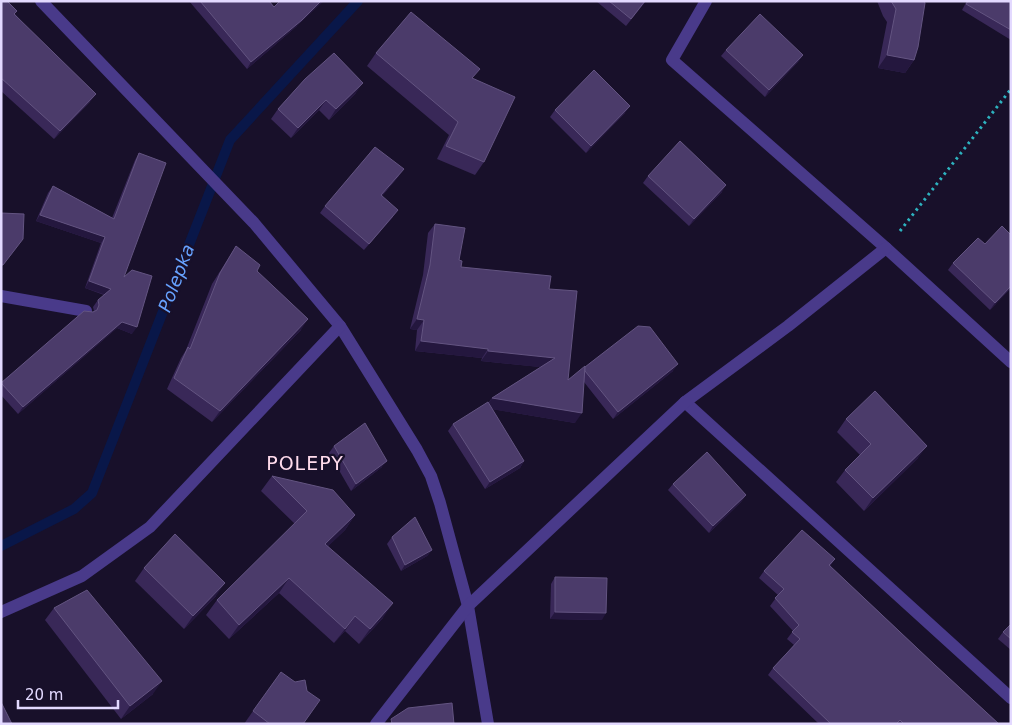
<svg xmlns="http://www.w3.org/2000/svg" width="1012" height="725" font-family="'DejaVu Sans',sans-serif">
  <rect width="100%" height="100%" fill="#18102a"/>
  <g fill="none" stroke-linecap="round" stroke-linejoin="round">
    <path stroke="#091749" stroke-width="10" d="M 1,546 L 74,509 L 92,493 L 230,140 L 358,1"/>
    <path stroke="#2db2bf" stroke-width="3" stroke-dasharray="2.5 4" stroke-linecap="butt" d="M 900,231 L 1011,89"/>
    <g stroke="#493a8a" stroke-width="12">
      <path d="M 41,1 L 254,223 L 340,326 L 417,450 L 431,476 L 440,503 L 468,606 L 488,724"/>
      <path d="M 706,1 L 672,60 L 886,248 L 1011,362"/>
      <path d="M 1,296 L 86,311"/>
      <path d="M 685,402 L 1011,698"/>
      <path d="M 1,612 L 82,576 L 150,527 L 340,326"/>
      <path d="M 376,724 L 468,606 L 685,402 L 788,326 L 886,248"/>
    </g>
  </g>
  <g fill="#392858">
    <path d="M 1,1 L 15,14 L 90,102 L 54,139 L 1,91 Z"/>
    <path d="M 189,1 L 269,1 L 274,7 L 297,26 L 247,69 Z"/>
    <path d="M 596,1 L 646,1 L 626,26 Z"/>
    <path d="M 877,1 L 924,1 L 914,60 L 905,73 L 878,68 L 887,22 L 883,16 Z"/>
    <path d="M 967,1 L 1011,1 L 1011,40 L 962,10 Z"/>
    <path d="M 726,50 L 803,55 L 798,62 L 765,97 L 721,56 Z"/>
    <path d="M 376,53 L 473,79 L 484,162 L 475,175 L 437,159 L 449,135 L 367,66 Z"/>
    <path d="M 356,93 L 329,120 L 319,110 L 291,138 L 271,119 L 278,109 Z"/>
    <path d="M 555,110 L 625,113 L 586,153 L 550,117 Z"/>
    <path d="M 139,153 L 124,277 L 132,334 L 117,328 L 18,414 L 1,395 L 1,383 L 94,311 L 93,307 L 98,300 L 104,295 L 85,288 L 101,243 L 36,221 L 48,193 L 53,186 L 112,218 L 135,160 Z"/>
    <path d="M 399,176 L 382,196 L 393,217 L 364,250 L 320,213 L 325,206 Z"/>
    <path d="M 648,176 L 722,192 L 689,226 L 643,183 Z"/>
    <path d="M 435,224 L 459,260 L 461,267 L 549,289 L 568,380 L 585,367 L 673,371 L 613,419 L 584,382 L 575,423 L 492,409 L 524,461 L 520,468 L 485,489 L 448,431 L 453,424 L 488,403 L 492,398 L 541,367 L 481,361 L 482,358 L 415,351 L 417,330 L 410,329 L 423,275 L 428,233 Z"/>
    <path d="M 236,246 L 257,271 L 301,330 L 212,422 L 167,389 L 181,358 L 186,350 L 212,284 Z"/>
    <path d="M 953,263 L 1011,288 L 990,310 L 948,270 Z"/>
    <path d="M 846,419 L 918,458 L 864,511 L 836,482 L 845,470 L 860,455 L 837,432 Z"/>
    <path d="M 334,446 L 382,467 L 351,491 L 329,453 Z"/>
    <path d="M 272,476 L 355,515 L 345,530 L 328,546 L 383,618 L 359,644 L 345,631 L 334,643 L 279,593 L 229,639 L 206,615 L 217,600 L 295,524 L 261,491 Z"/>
    <path d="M 673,484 L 746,495 L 741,502 L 709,533 L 668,490 Z"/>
    <path d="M 392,537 L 432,550 L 427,556 L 401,571 L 387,544 Z"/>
    <path d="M 835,559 L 830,566 L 935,665 L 999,724 L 819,724 L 768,675 L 773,668 L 794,645 L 787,639 L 793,631 L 770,606 L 778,595 L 759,578 L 764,571 Z"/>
    <path d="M 144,568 L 216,596 L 184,629 L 135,581 Z"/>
    <path d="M 555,577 L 602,620 L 550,619 L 551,584 Z"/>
    <path d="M 54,608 L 153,694 L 121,719 L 45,620 Z"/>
    <path d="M 1011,624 L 1011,650 L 998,639 L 1003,632 Z"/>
    <path d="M 253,711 L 303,724 L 244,724 Z"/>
  </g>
  <g fill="#24173e">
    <path d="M 321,1 L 324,1 L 297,26 L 247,69 L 251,62 Z"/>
    <path d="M 803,55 L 798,62 L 765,97 L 769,90 Z"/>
    <path d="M 887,55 L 914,60 L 905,73 L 878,68 Z"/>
    <path d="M 363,83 L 356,93 L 329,120 L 336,109 Z"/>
    <path d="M 96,94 L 90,102 L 54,139 L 60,131 Z"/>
    <path d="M 326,100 L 319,110 L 291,138 L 298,128 Z"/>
    <path d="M 630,106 L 625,113 L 586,153 L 591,146 Z"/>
    <path d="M 404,169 L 399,176 L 376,202 L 381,195 Z"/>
    <path d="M 726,185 L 722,192 L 689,226 L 694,219 Z"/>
    <path d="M 398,210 L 393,217 L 364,250 L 369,244 Z"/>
    <path d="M 40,215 L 105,237 L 101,243 L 36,221 Z"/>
    <path d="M 89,281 L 111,289 L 106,295 L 85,288 Z"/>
    <path d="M 1011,286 L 1011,288 L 990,310 L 995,303 Z"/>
    <path d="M 308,319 L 301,330 L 212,422 L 220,411 Z"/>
    <path d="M 417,319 L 424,320 L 417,330 L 410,329 Z"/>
    <path d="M 122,322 L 137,327 L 132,334 L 117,328 L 18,414 L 23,407 Z"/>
    <path d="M 421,341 L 488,349 L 482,358 L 415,351 Z"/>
    <path d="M 488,351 L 555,358 L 548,368 L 481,361 Z"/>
    <path d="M 678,364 L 673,371 L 613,419 L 618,412 Z"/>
    <path d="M 492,398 L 582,413 L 575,423 L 485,408 Z"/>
    <path d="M 927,446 L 918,458 L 864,511 L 873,498 Z"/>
    <path d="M 387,461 L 382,467 L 351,491 L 356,484 Z"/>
    <path d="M 524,461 L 520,468 L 485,489 L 490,482 Z"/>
    <path d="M 746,495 L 741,502 L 709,533 L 713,526 Z"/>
    <path d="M 355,515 L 345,530 L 315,559 L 325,544 Z"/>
    <path d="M 432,550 L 427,556 L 401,571 L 405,565 Z"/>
    <path d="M 289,578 L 279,593 L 229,639 L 239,625 Z"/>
    <path d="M 225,583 L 216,596 L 184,629 L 193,616 Z"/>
    <path d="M 393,603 L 383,618 L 359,644 L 370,629 Z"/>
    <path d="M 555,612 L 606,613 L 602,620 L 550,619 Z"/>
    <path d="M 355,616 L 345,631 L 334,643 L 345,629 Z"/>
    <path d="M 162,681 L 153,694 L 121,719 L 130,706 Z"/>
  </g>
  <g fill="#4b3b6a" stroke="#635481">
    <path d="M 1,1 L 7,1 L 17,11 L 14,14 L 96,94 L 60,131 L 1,78 Z"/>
    <path d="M 200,1 L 269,1 L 274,7 L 280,1 L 321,1 L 302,20 L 251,62 Z"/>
    <path d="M 609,1 L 645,1 L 631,19 Z"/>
    <path d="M 891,1 L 924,1 L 925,3 L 918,47 L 914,60 L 887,55 L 896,9 Z"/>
    <path d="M 968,1 L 1011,1 L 1011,30 L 966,4 Z"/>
    <path d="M 411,12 L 480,69 L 472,78 L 515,97 L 484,162 L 446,146 L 458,122 L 376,53 Z"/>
    <path d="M 760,14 L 803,55 L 769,90 L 726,50 Z"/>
    <path d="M 334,53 L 363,83 L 336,109 L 326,100 L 298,128 L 278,109 L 305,79 Z"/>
    <path d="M 594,70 L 630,106 L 591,146 L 555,110 Z"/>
    <path d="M 680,141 L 726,185 L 694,219 L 648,176 Z"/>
    <path d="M 375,147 L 404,169 L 381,195 L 398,210 L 369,244 L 325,206 Z"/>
    <path d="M 139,153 L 166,163 L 124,277 L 132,270 L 152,276 L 137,327 L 122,322 L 23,407 L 1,383 L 84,311 L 93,312 L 97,310 L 99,305 L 98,300 L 111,289 L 89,281 L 105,237 L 40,215 L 53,186 L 114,219 Z"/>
    <path d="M 1,213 L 24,214 L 23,239 L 3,265 L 1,265 Z"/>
    <path d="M 435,224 L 465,228 L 459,260 L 462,261 L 461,267 L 551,276 L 549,289 L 577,291 L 568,380 L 585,366 L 582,413 L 492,398 L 555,358 L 488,351 L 488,349 L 421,341 L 424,320 L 417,319 L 430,265 Z"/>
    <path d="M 1002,226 L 1011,235 L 1011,286 L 995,303 L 953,263 L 978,238 L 985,244 Z"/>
    <path d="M 236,246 L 260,265 L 257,271 L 308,319 L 220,411 L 174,378 L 188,347 L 190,349 L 220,273 Z"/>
    <path d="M 638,326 L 650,327 L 678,364 L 618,412 L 585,371 L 585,367 Z"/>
    <path d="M 875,391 L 927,446 L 873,498 L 845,470 L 871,444 L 846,419 Z"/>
    <path d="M 488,402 L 524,461 L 490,482 L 453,424 Z"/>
    <path d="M 365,423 L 387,461 L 356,484 L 334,446 Z"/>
    <path d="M 707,452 L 746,495 L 713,526 L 673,484 Z"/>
    <path d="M 272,476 L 333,490 L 355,515 L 325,544 L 393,603 L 370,629 L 355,616 L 345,629 L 289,578 L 239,625 L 217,600 L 307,511 Z"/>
    <path d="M 415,517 L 432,550 L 405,565 L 392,537 Z"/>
    <path d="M 802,530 L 835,559 L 829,565 L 935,665 L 999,724 L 904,724 L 900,720 L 896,724 L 831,724 L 773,668 L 800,639 L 792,632 L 799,625 L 775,598 L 784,589 L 764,571 Z"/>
    <path d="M 175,534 L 225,583 L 193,616 L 144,568 Z"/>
    <path d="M 555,577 L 607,578 L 606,613 L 555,612 Z"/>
    <path d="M 87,590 L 162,681 L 130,706 L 54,608 Z"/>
    <path d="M 1011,624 L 1011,639 L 1003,632 Z"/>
    <path d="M 281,672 L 295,682 L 305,680 L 307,691 L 320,700 L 303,724 L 270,724 L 253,711 Z"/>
    <path d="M 1,702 L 12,724 L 1,724 Z"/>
    <path d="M 452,703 L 454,724 L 392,724 L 391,719 L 408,708 Z"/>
  </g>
  <g text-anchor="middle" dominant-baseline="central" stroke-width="4.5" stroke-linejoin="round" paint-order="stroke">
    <g font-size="18" font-style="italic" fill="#67a2ff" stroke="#18102a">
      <text transform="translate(176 278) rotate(-69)">Polepka</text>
    </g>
    <g font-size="19" letter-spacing="1" fill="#ffdbec" stroke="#18102a">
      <text x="305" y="463">POLEPY</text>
    </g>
  </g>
  <rect width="1012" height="725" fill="none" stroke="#e3d9ff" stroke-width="5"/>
  <path d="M18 700v8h100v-8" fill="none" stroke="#e3d9ff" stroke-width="2.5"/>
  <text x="25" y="700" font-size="15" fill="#e3d9ff" stroke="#18102a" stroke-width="4" paint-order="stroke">20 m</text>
</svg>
